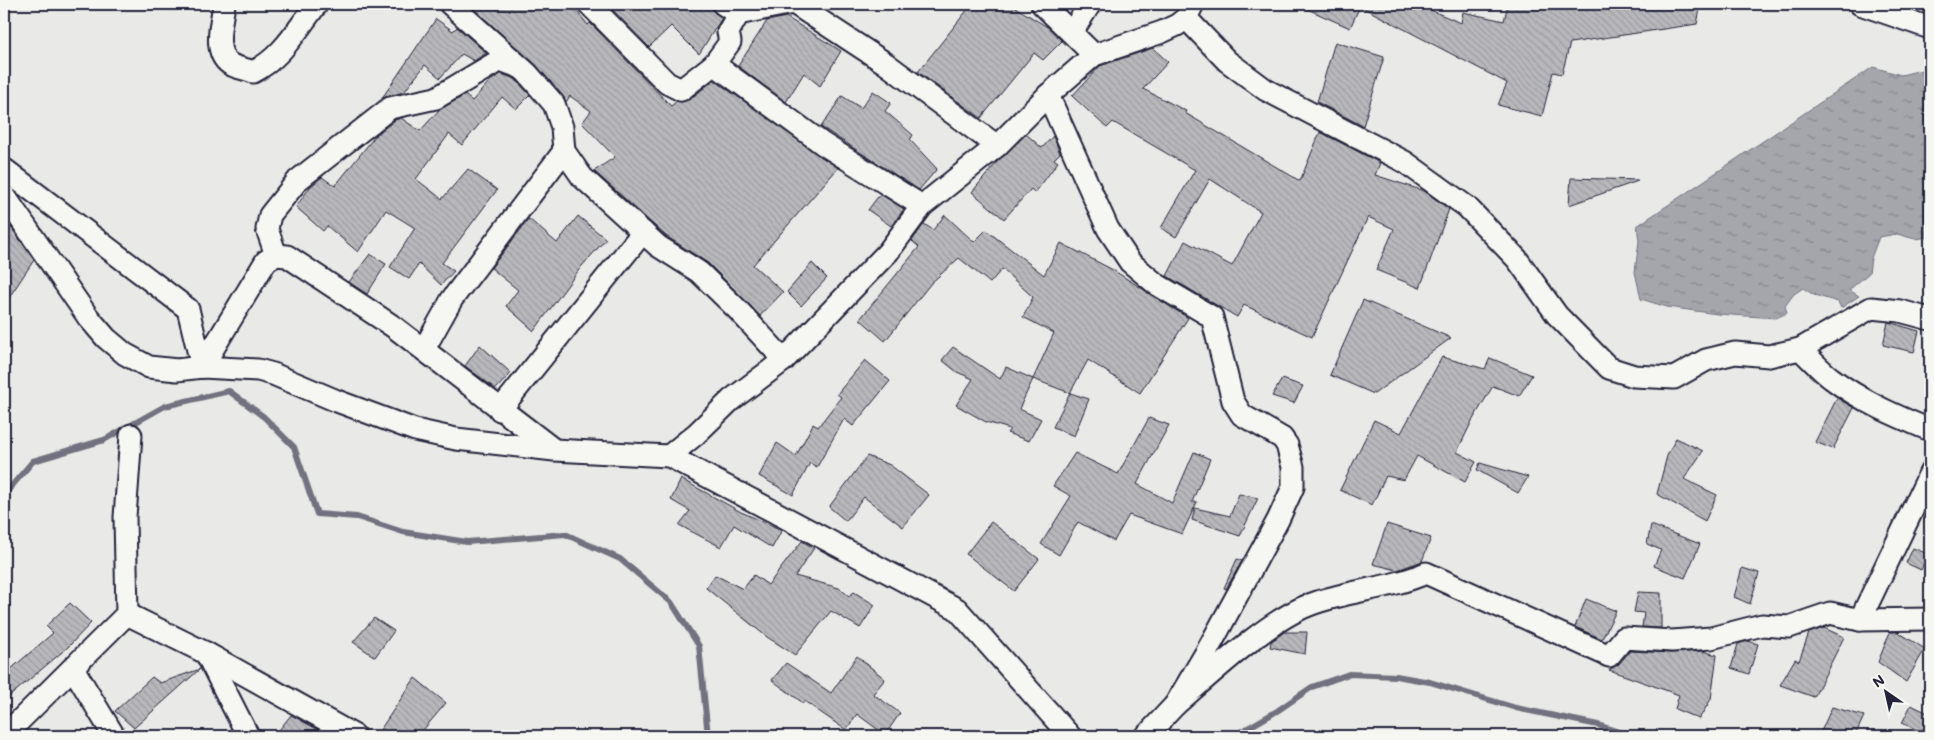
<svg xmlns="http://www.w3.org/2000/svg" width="1934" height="740" font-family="Mali,sans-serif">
  <defs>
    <pattern id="water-ripples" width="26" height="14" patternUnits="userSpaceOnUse" patternTransform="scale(1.25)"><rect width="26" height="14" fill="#a5a5ac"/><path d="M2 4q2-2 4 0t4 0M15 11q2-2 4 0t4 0" fill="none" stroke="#86868d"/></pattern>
    <pattern id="building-back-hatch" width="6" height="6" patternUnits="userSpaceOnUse" patternTransform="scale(1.25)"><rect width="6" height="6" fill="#b8b8bc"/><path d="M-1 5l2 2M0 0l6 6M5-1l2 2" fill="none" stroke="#9e9ea2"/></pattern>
  </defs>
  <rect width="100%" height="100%" fill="#e9e9e7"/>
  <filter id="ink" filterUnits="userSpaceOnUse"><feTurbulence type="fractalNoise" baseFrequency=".02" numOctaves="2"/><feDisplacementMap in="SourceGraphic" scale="10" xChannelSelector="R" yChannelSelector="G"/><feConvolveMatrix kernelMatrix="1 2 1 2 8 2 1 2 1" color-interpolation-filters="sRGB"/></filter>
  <g filter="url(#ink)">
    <path fill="url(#water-ripples)" stroke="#71717f" d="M 1873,67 L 1901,75 L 1922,70 L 1930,73 L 1930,237 L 1915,239 L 1897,234 L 1879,237 L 1871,258 L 1869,273 L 1849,290 L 1859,296 L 1841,308 L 1838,302 L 1814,295 L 1803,288 L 1794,294 L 1785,306 L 1787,313 L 1776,318 L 1717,314 L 1667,307 L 1641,299 L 1635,272 L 1639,241 L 1637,226 Z"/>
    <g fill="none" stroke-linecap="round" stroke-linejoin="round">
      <g stroke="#71717f" stroke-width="6">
        <path d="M 4,495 L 33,461 L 104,440 L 165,406 L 229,391 L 264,417 L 294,447 L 317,514 L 357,517 L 403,532 L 467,542 L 565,534 L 620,559 L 671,602 L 699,646 L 708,736"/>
        <path d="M 1234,736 L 1277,711 L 1312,687 L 1349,674 L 1396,676 L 1430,682 L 1516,708 L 1598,725 L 1631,736"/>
      </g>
    </g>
    <g fill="url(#building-back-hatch)" stroke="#22223b">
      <path d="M 479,4 L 571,4 L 588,25 L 590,23 L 671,106 L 677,101 L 689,100 L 714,80 L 838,168 L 753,265 L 783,292 L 760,316 L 708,263 L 666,236 L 594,171 L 615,157 L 582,123 L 591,111 L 570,96 L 566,102 L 536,65 L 474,9 Z"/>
      <path d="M 610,4 L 709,4 L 722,18 L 699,54 L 671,26 L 649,47 L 608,5 Z"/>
      <path d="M 972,4 L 1010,4 L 1049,28 L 1062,41 L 1043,60 L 1034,53 L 981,118 L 918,72 Z"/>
      <path d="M 1296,4 L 1416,4 L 1461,23 L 1463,12 L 1504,21 L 1508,4 L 1701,4 L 1697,24 L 1570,43 L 1562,74 L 1553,72 L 1542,116 L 1498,105 L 1507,83 L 1360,6 L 1350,28 Z"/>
      <path d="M 786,17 L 841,51 L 820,86 L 804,73 L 786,102 L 738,66 L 767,21 Z"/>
      <path d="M 436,19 L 453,31 L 457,27 L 486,53 L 474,61 L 462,54 L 440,78 L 425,65 L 404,92 L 382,98 Z"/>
      <path d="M 1335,42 L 1384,57 L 1363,126 L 1317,102 Z"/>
      <path d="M 1153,48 L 1168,62 L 1143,89 L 1186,111 L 1185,113 L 1300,181 L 1320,132 L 1380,163 L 1375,175 L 1424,191 L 1449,209 L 1420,288 L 1376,270 L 1394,229 L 1368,217 L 1312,337 L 1244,305 L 1237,317 L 1167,276 L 1185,241 L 1232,266 L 1261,212 L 1210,179 L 1176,237 L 1161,228 L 1195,170 L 1113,122 L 1107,128 L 1072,96 L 1100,66 Z"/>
      <path d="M 501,74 L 515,79 L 530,95 L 516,109 L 502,97 L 462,145 L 449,134 L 416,179 L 442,199 L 468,169 L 497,190 L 442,263 L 454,271 L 441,285 L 419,264 L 409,279 L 390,267 L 415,228 L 386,210 L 358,252 L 327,226 L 323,231 L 296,207 L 310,187 L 322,177 L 335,186 L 376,135 L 395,120 L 401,118 L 420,131 L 439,110 L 465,95 L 472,101 L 490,81 Z"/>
      <path d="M 873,91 L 891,103 L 885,111 L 913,135 L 910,140 L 937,169 L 919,190 L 821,127 L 842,96 L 861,108 Z"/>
      <path d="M 1026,134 L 1042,148 L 1053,136 L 1060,153 L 1054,159 L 1058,162 L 1035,193 L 1031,189 L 1004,219 L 972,192 L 998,161 Z"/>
      <path d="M 1571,178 L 1638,180 L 1638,181 L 1569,205 Z"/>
      <path d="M 880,194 L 904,209 L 891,226 L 868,210 Z"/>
      <path d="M 945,215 L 974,242 L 986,230 L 1044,275 L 1061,243 L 1113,270 L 1188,318 L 1140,393 L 1088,360 L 1070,393 L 1033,379 L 1054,333 L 1023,317 L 1033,297 L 1002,269 L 990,283 L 959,258 L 931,283 L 885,341 L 860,319 L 919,247 L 912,241 L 924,224 L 933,230 Z"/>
      <path d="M 578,216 L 606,239 L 581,267 L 534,331 L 506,306 L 518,290 L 491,268 L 529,219 L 557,243 Z"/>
      <path d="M 11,227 L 34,260 L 4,305 L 4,236 Z"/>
      <path d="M 370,254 L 386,264 L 367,294 L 349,282 Z"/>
      <path d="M 812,263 L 827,278 L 801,306 L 787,292 Z"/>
      <path d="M 1363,300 L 1451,338 L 1374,394 L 1330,375 Z"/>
      <path d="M 1888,322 L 1919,331 L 1914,352 L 1883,345 Z"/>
      <path d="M 480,345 L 511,373 L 496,389 L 465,366 Z"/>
      <path d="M 953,347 L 1000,379 L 1006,367 L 1033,379 L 1019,409 L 1041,419 L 1029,441 L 1007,433 L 1010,429 L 986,422 L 956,405 L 973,379 L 957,372 L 942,360 Z"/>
      <path d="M 1442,357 L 1485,369 L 1490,358 L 1532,375 L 1519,396 L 1493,386 L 1472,421 L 1457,452 L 1476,462 L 1465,482 L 1417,456 L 1404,480 L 1386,476 L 1372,505 L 1340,490 L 1374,420 L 1401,433 Z"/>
      <path d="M 865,360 L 890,381 L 853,426 L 844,419 L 817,467 L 810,463 L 793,495 L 759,476 L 777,443 L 796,456 L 813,424 L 818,427 L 841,397 L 837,394 Z"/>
      <path d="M 1282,379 L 1303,386 L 1294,403 L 1272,396 Z"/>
      <path d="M 1070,393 L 1089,399 L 1074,436 L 1053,427 Z"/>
      <path d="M 1837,398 L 1854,408 L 1833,449 L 1815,442 Z"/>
      <path d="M 1149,418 L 1169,425 L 1137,484 L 1172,503 L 1194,452 L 1210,459 L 1192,502 L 1197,502 L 1182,534 L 1129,515 L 1114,541 L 1078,522 L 1059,555 L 1041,544 L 1071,496 L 1053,486 L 1075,453 L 1118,474 Z"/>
      <path d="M 1676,438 L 1703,451 L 1684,479 L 1717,495 L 1705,521 L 1657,494 L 1667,456 Z"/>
      <path d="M 867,456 L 890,465 L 929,495 L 903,527 L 864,497 L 846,521 L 829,507 Z"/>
      <path d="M 1480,463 L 1528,477 L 1518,493 L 1477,470 Z"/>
      <path d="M 681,479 L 741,512 L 782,530 L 772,548 L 734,525 L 721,547 L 679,525 L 690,511 L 671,500 Z"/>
      <path d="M 1239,494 L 1258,498 L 1240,536 L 1192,520 L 1195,508 L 1230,516 Z"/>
      <path d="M 991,522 L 1039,559 L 1014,591 L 966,554 Z"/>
      <path d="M 1387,524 L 1431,538 L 1422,561 L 1397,570 L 1373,564 Z"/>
      <path d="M 1651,525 L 1700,544 L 1685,578 L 1654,566 L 1661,550 L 1647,544 Z"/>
      <path d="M 802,541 L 814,548 L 795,576 L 839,588 L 849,596 L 854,592 L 875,605 L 860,628 L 831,611 L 795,655 L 767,637 L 706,588 L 715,575 L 743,589 L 754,575 L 768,585 Z"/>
      <path d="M 1913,548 L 1928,554 L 1921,570 L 1906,563 Z"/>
      <path d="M 1237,559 L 1242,561 L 1226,589 L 1224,588 Z"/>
      <path d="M 1742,568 L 1759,573 L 1750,604 L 1734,597 Z"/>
      <path d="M 1638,592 L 1661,593 L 1661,628 L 1642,627 L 1644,613 L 1634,612 Z"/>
      <path d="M 1586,599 L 1616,611 L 1602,639 L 1575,627 Z"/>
      <path d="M 70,603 L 91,623 L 68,647 L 4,701 L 4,675 L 53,633 L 46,626 Z"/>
      <path d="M 374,618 L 394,631 L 375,657 L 353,642 Z"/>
      <path d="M 1824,628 L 1844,637 L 1814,697 L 1780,685 L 1795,659 L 1799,661 L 1809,633 Z"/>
      <path d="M 1284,632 L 1307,632 L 1305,654 L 1270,647 L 1271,642 Z"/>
      <path d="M 1890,632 L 1898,632 L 1925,649 L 1906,682 L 1878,662 Z"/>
      <path d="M 1748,641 L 1758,644 L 1749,674 L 1731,668 L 1738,644 Z"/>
      <path d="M 1630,651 L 1671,653 L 1702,651 L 1717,655 L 1711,699 L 1699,719 L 1675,709 L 1679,695 L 1609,670 L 1619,664 Z"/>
      <path d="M 857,656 L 885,679 L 873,694 L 900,713 L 885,735 L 857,714 L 846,730 L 804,701 L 803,703 L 772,680 L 786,663 L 831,693 Z"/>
      <path d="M 200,669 L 134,728 L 115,711 L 152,677 L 160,683 Z"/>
      <path d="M 415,678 L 446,703 L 418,736 L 390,736 L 380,730 Z"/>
      <path d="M 1911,705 L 1930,714 L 1930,736 L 1902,723 Z"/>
      <path d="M 1832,707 L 1864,716 L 1855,736 L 1819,736 Z"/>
      <path d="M 291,715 L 330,736 L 289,736 L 279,730 Z"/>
    </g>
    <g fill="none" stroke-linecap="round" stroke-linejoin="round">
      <g stroke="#22223b" stroke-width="25">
        <g id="minor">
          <path d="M 224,4 C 222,21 212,52 230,64 C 236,68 247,69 253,72 C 283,57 297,29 317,4"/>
          <path d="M 450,4 L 527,73 L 554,104 L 562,127 L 564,151 L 582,177 L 658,246 L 699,272 L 737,309 L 784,360"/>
          <path d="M 589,4 L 667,83 L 681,90 L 714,64 L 730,42 L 728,32 L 744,4"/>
          <path d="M 723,4 L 738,14 L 788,4"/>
          <path d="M 795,4 L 885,63 L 997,146"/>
          <path d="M 1042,4 L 1094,55"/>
          <path d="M 1860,4 L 1930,28"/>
          <path d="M 1186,18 L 1227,61 L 1266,90 L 1405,162 L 1467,207 L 1517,259 L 1557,315 L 1609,368 L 1634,376 L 1674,378 L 1706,360 L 1735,353 L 1769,356 L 1800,349 L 1871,308 L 1900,311 L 1930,319"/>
          <path d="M 1072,32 L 1090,4"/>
          <path d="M 714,64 L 823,144 L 922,206"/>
          <path d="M 1048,95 L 1108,229 L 1130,262 L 1156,284 L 1212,317 L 1233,401 L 1242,415 L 1282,438 L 1287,445 L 1293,467 L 1293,487 L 1278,520 L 1207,651 L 1175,705 L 1146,736"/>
          <path d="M 4,169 L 188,309 L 202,367"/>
          <path d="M 4,195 L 88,317 L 106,338 L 125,354 L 149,367 L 177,370 L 202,367 L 258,370 L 273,374 L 337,401 L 415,430 L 456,439 L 554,450 L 669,456 L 957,609 L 1070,736"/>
          <path d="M 276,255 L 287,256 L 394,327 L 553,449"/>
          <path d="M 424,349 L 452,299 L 564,151"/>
          <path d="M 1800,349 C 1811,359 1820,370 1831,378 C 1861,401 1896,416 1930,430"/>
          <path d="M 202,367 L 266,261 L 276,255 L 267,229 L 270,215 L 298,180 L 390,108 L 436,98 L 500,60 L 519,67"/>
          <path d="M 500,410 L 643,232"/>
          <path d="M 669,456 L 696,434 L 731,400 L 784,360 L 888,252 L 922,206 L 997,146 L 1048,95 L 1094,55 L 1162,32 L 1177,25 L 1186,18 L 1193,4"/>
          <path d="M 127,614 L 206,653 L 355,736"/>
          <path d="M 1860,620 L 1930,473"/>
          <path d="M 206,653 L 248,736"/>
          <path d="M 73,668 L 114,736"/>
          <path d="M 1175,705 C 1210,675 1267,621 1309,605 C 1347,590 1390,589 1426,573 L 1609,656 L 1624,638 L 1672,641 L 1711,638 L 1762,625 L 1789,627 L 1830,613 L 1860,620 L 1930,619"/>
          <path d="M 4,736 L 127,614 L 125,517 L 131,435"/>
        </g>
      </g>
      <use href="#minor" stroke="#f6f6f2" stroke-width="21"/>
    </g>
  </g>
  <rect width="1934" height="740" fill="none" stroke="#f6f6f2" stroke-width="20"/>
  <rect x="10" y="10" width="1914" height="720" fill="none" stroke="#22223b" stroke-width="2" filter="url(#ink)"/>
  <g transform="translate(1886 692) rotate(326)" stroke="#f6f6f2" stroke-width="4" paint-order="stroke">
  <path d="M0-4L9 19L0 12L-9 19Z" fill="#22223b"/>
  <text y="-8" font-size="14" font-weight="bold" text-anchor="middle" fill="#22223b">N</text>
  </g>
</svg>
